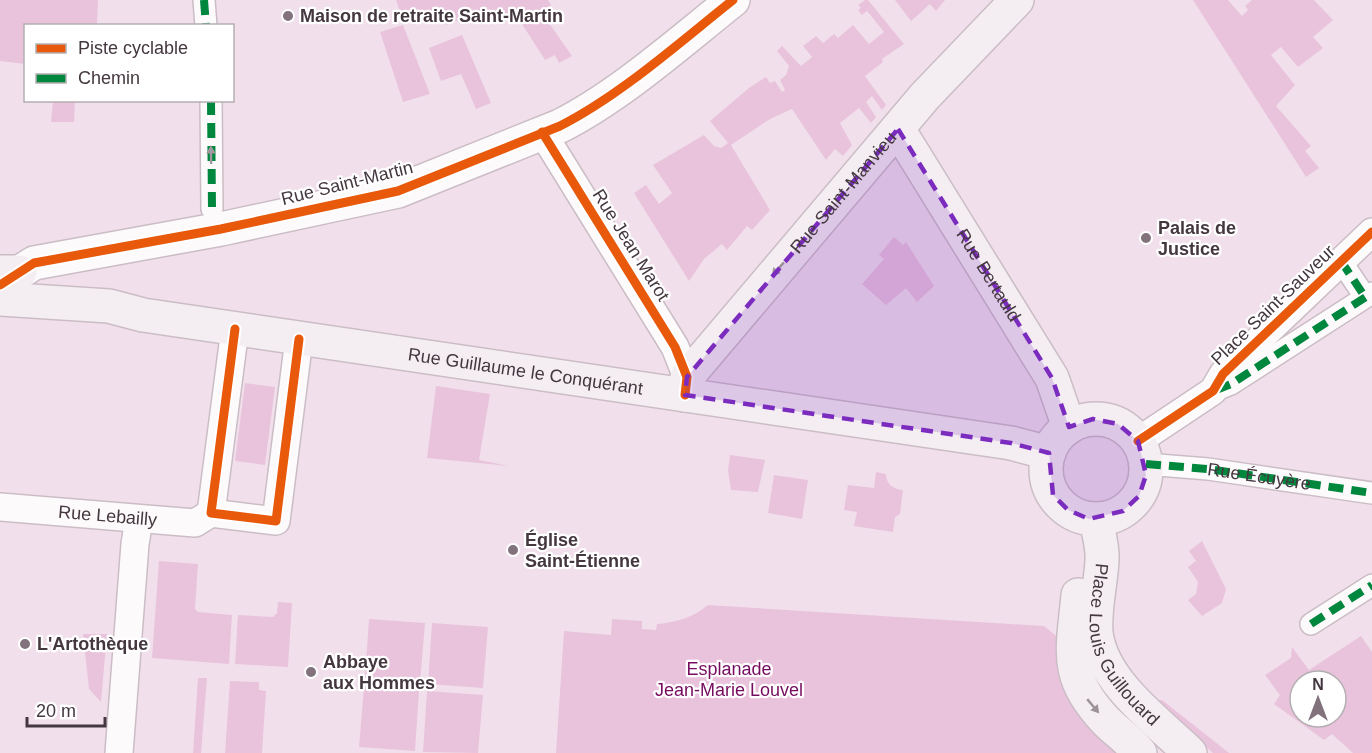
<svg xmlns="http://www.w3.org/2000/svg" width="1372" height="753" font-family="Arial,sans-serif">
  <rect width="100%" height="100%" fill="#f1e0eb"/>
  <g fill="#e9c3dc" fill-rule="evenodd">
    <path d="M 0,0 L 98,0 L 97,25 L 26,26 L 25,64 L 0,61 Z"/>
    <path d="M 396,0 L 548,0 L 551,5 L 542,13 L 572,56 L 559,63 L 555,55 L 545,60 L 513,10 L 496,21 L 491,15 L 478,21 L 474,14 L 446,25 L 439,8 L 403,21 Z"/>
    <path d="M 865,0 L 868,0 L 904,44 L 882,59 L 883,62 L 865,76 L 886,105 L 882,110 L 872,96 L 866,102 L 876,117 L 871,123 L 859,108 L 840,123 L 852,145 L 843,156 L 835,149 L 826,160 L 792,109 L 770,119 L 731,145 L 770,210 L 752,230 L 747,226 L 727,250 L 722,244 L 704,259 L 689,281 L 634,193 L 646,185 L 659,204 L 672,193 L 653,165 L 704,135 L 714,146 L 721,148 L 728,143 L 710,121 L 749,88 L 766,77 L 770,83 L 775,81 L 782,92 L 785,90 L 780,80 L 786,75 L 789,66 L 777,51 L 782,46 L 801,66 L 812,57 L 803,46 L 816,36 L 823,43 L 834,34 L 838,38 L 853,25 L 869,44 L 884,32 L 867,11 L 862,15 L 858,10 L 861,8 L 858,5 Z"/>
    <path d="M 895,0 L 945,0 L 936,11 L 930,4 L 911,21 Z"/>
    <path d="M 1193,0 L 1228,0 L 1242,16 L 1248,10 L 1245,6 L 1252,0 L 1314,0 L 1333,20 L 1313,37 L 1323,48 L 1298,67 L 1281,47 L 1271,55 L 1295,85 L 1276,106 L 1311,146 L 1305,151 L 1319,168 L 1306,177 Z"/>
    <path d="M 403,25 L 430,94 L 403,102 L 380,32 Z"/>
    <path d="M 462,35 L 491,103 L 476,109 L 461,74 L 441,81 L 429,48 Z"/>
    <path d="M 53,101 L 75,101 L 74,122 L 51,122 Z"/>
    <path d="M 894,237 L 903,245 L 906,242 L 934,286 L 917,302 L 906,288 L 886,305 L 862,284 L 884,259 L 879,255 Z"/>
    <path d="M 245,383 L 275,387 L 265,465 L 235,461 Z"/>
    <path d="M 436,386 L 490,394 L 479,460 L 509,466 L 427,458 Z"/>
    <path d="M 730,455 L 765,460 L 758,492 L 731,490 L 728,471 Z"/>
    <path d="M 876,472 L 886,474 C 886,484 893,489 903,490 L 900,514 L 895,517 L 893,532 L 854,526 L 857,512 L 844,510 L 848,485 L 874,488 Z"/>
    <path d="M 774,475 L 808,480 L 802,519 L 768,513 Z"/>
    <path d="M 1202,541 L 1226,589 L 1222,603 L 1202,616 L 1188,600 L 1196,594 L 1198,582 L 1188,567 L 1196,561 L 1189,551 Z"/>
    <path d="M 159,561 L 198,564 L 195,609 L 198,612 L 232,615 L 229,664 L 152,658 Z"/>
    <path d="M 278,602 L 292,603 L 288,667 L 235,664 L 238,615 L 273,617 L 277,613 Z"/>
    <path d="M 708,605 L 1044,626 L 1066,644 L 1124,753 L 556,753 L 564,631 L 611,635 L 612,619 L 642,621 L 642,629 L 656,630 L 657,624 C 677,622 692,618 708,605 Z"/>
    <path d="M 369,619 L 425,623 L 420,683 L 365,678 Z"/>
    <path d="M 432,623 L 488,627 L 483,688 L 428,684 Z"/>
    <path d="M 83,634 L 107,634 L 101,702 L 89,689 Z"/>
    <path d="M 1361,636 L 1372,652 L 1372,753 L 1353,753 L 1332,734 L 1324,740 L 1274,704 L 1280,695 L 1265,675 L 1291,658 L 1292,647 L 1309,670 ZM 1300,681 L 1336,681 L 1336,717 L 1300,717 Z"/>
    <path d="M 198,678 L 207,678 L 201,753 L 193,753 Z"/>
    <path d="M 230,681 L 259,682 L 259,690 L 266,691 L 262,753 L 225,753 Z"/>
    <path d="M 364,687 L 419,691 L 415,751 L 359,747 Z"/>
    <path d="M 427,691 L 483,695 L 478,753 L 423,752 Z"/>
    <path d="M 1159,700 L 1162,700 L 1229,753 L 1213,753 L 1159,704 Z"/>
  </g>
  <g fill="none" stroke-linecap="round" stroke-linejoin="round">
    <g stroke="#cbbdc5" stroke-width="24">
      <g id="pedestrian">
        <path d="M 204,0 L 206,26"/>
        <path d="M 211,100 L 212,209"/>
        <path d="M 1341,261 L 1365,297"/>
        <path d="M 1213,391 L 1231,384 L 1372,293"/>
        <path id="s1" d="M 1146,464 L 1208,469 L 1372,493"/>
        <path d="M 1311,624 L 1372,585"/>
      </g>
    </g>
    <g stroke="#cbbdc5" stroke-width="30">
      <g id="minor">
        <path d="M 542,132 L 675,347 L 687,377"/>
        <path d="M 235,329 L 211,513 L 276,521 L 299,339"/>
        <path d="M 1138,441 L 1213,391 L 1223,374 L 1372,232"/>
        <path id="s2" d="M 0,507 L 195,523 L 211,513"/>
        <path d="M 119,753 L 135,544 L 139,519"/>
      </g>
    </g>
    <g stroke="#cbbdc5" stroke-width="36">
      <path id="tertiary" d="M 0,285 L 34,263 L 221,229 L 398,191 L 560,126 C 621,95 680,42 733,0"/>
    </g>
    <g stroke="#cbbdc5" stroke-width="36">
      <g id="secondary">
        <path id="s3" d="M 898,129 L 1052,378 L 1069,427"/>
        <path d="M 0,272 L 20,272"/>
        <path id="s4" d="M 0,299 L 109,306 L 143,315 L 1011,443 L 1049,453"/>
        <path id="s5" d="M 685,395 L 687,377 L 925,96 L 1017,0"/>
        <circle cx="1096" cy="469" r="50"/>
        <path id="s6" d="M 1096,519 C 1098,532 1103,546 1102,560 C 1101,584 1094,608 1096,633 C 1102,682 1156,720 1190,753"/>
        <path d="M 1078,595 C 1073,651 1063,676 1106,721 C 1117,732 1130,741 1140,753"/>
      </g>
    </g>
    <use href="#pedestrian" stroke="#fdfafc" stroke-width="21"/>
    <use href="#minor" stroke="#fdfafc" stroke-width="27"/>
    <use href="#tertiary" stroke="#fdfafc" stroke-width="33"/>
    <use href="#secondary" stroke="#f4eef2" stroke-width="33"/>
    <g stroke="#00873e" stroke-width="8" stroke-dasharray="15 8" stroke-linecap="butt">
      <path d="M 204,0 L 206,26"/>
      <path d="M 211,100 L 212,209"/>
      <path d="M 1341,261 L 1365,297"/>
      <path d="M 1216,390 L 1231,384 L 1372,293"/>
      <path d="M 1146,464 L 1208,469 L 1372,493"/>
      <path d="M 1311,624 L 1372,585"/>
    </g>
    <g stroke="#fff" stroke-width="13">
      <g id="cycleway">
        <path d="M 542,132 L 675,347 L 687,377 L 685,395"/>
        <path d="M 0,285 L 34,263 L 221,229 L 398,191 L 560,126 C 621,95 680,42 733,0"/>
        <path d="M 235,329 L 211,513 L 276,521 L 299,339"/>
        <path d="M 1138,441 L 1213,391 L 1223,374 L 1372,232"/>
      </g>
    </g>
    <use href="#cycleway" stroke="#e8590c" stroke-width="9"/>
  </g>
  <defs><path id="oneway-solid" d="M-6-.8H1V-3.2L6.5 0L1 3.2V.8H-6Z" transform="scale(1.5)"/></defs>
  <use fill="#a0989e" href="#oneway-solid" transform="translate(211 155) rotate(-91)"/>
  <g fill="#9c9298">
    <use href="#oneway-solid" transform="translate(778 269) rotate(131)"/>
    <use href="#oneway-solid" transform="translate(1093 706) rotate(50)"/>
  </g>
  <path fill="#7b2cbf" fill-opacity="0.2" stroke="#7b2cbf" stroke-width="4.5" stroke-dasharray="12 8" stroke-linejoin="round" d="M 898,129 L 1052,378 L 1069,427 L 1093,419 L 1118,424 L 1138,441 L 1146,475 L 1139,496 L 1123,511 L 1089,519 L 1068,510 L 1053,495 L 1049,453 L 1011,443 L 685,395 L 687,377 Z"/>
  <g fill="#81727b" stroke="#fff" stroke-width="2">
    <circle cx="288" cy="16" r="6"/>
    <circle cx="1146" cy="238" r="6"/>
    <circle cx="513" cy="550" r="6"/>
    <circle cx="25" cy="644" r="6"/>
    <circle cx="311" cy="672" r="6"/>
  </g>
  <g text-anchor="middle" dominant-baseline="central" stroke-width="4.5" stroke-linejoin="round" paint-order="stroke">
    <g font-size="18" font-weight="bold" fill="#44373f" stroke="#fff" text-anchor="start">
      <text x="300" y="16">Maison de retraite Saint-Martin</text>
      <text x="1158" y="228">Palais de<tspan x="1158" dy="21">Justice</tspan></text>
      <text x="525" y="540">Église<tspan x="525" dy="21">Saint-Étienne</tspan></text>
      <text x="37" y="644">L'Artothèque</text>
      <text x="323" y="662">Abbaye<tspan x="323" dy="21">aux Hommes</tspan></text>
    </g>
    <g font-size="18" fill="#44373f" stroke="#fff">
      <text transform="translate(347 183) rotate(-14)">Rue Saint-Martin</text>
      <text stroke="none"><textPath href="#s5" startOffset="260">Rue Saint-Manvieu</textPath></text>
      <text transform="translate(631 245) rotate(58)">Rue Jean Marot</text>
      <text stroke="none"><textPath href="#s3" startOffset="172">Rue Bertauld</textPath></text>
      <text transform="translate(1273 305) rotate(-44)">Place Saint-Sauveur</text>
      <text stroke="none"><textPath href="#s4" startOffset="531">Rue Guillaume le Conquérant</textPath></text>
      <text stroke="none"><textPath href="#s1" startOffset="114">Rue Écuyère</textPath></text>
      <text stroke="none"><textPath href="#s2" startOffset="108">Rue Lebailly</textPath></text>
      <text stroke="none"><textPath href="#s6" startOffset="135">Place Louis Guillouard</textPath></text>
    </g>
    <g font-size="18" fill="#760c5f" stroke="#fff">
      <text x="729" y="669">Esplanade<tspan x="729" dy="21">Jean-Marie Louvel</tspan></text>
    </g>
  </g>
  <rect x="24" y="24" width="210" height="78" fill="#ffffff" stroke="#b4afb2" stroke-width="1.5"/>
  <rect x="36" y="44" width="30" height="9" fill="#e8590c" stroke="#b4afb2" stroke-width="1.5"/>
  <text x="78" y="54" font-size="18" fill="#44373f">Piste cyclable</text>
  <rect x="36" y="74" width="30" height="9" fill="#00873e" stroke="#b4afb2" stroke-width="1.5"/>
  <text x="78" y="84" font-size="18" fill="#44373f">Chemin</text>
  <g transform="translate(1318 699)"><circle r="28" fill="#ffffff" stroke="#b4afb2" stroke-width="1.5"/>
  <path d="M0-4.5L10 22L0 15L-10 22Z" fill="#81727b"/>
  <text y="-9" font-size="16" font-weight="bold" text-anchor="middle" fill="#44373f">N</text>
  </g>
  <path d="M27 717v9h78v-9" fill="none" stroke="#44373f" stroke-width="3"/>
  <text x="36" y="717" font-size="18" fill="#44373f" stroke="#ffffff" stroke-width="4.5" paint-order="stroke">20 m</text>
</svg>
